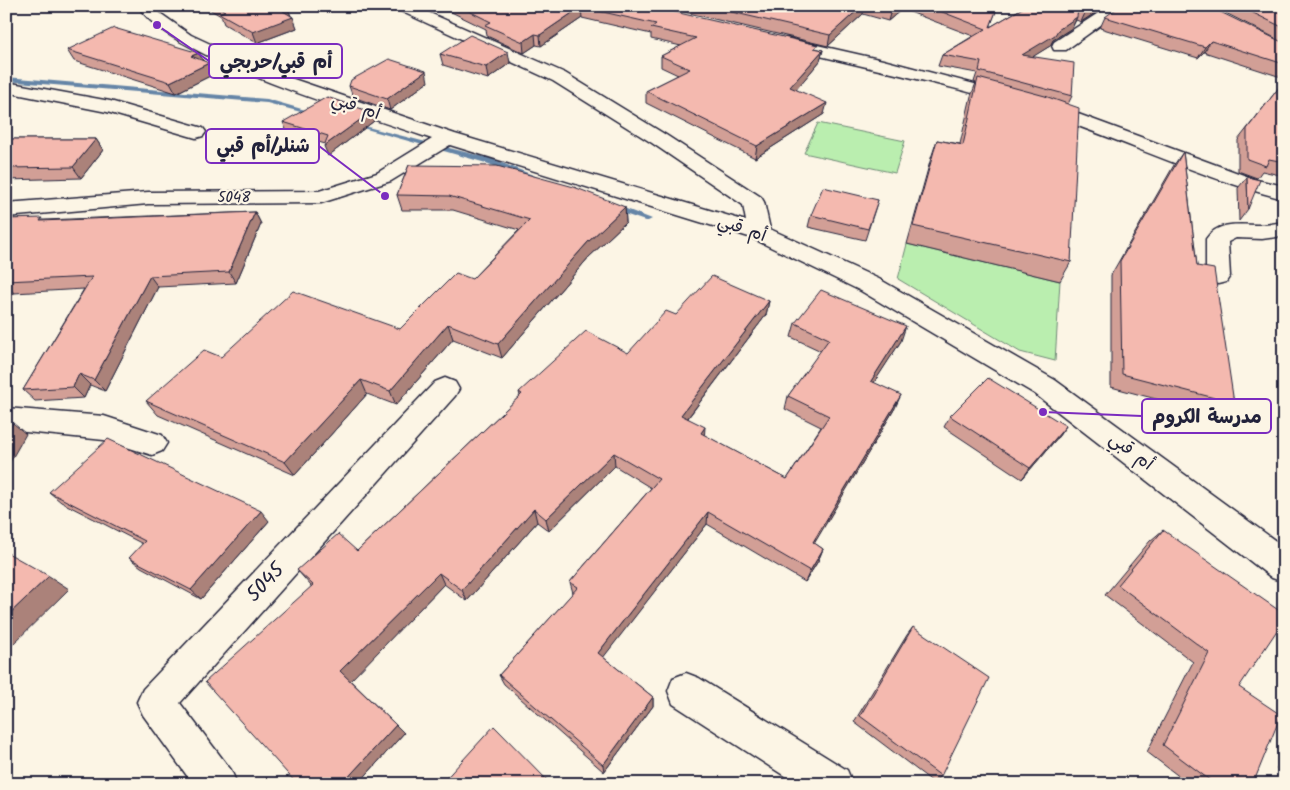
<svg xmlns="http://www.w3.org/2000/svg" width="1290" height="790" font-family="Kalam,'Playpen Sans Arabic',sans-serif">
  <rect width="100%" height="100%" fill="#fcf5e5"/>
  <filter id="ink" filterUnits="userSpaceOnUse"><feTurbulence type="fractalNoise" baseFrequency=".02" numOctaves="2"/><feDisplacementMap in="SourceGraphic" scale="10" xChannelSelector="R" yChannelSelector="G"/><feConvolveMatrix kernelMatrix="1 2 1 2 8 2 1 2 1" color-interpolation-filters="sRGB"/></filter>
  <g filter="url(#ink)">
    <g fill="#baeeaf" stroke="#6e8875">
      <path d="M 818,123 L 905,141 L 895,173 L 804,153 Z"/>
      <path d="M 907,244 L 1060,281 L 1055,361 L 1020,352 L 898,279 Z"/>
    </g>
    <g fill="none" stroke-linecap="round" stroke-linejoin="round">
      <g fill="#6585a7" fill-rule="evenodd">
        <path d="M 6,77 L 267,99 L 319,114 L 316,116 L 267,103 L 6,81 Z"/>
        <path d="M 352,123 L 492,159 L 538,177 L 537,179 L 531,179 L 486,163 L 352,125 Z"/>
        <path d="M 610,205 L 616,205 L 652,219 L 648,221 L 645,221 L 610,209 Z"/>
      </g>
      <g stroke="#22223b" stroke-width="3">
        <g id="minor">
          <path d="M 138,6 L 153,6 L 157,11 L 191,35 L 264,69 L 455,134 L 746,221 L 743,205 L 652,143 L 553,81 L 396,9 L 394,6 L 414,6 L 565,73 L 666,135 L 761,197 L 764,202 L 770,229 L 879,279 L 1055,380 L 1284,547 L 1284,582 L 1272,578 L 1035,394 L 861,291 L 752,238 L 450,145 L 391,181 L 321,203 L 148,204 L 6,217 L 6,203 L 148,192 L 319,191 L 377,173 L 432,139 C 357,113 280,90 208,56 C 183,43 154,30 138,6 Z"/>
          <path d="M 1109,6 L 1127,6 L 1066,50 L 1054,50 L 1052,46 L 1054,42 Z"/>
          <path d="M 786,38 L 883,60 L 1051,104 L 1257,180 L 1284,186 L 1284,199 C 1199,178 1120,138 1037,112 C 954,85 865,68 780,46 L 778,43 L 780,40 Z"/>
          <path d="M 6,82 L 110,101 L 203,128 L 206,132 L 203,136 L 196,138 L 107,112 L 6,92 Z"/>
          <path d="M 1284,222 L 1284,236 L 1262,239 L 1236,238 L 1228,242 L 1230,276 L 1226,282 L 1218,284 L 1210,282 L 1206,276 L 1206,239 C 1218,220 1241,225 1260,225 C 1268,225 1276,223 1284,222 Z"/>
          <path d="M 445,378 L 455,382 L 459,389 L 455,396 L 180,703 L 231,770 L 237,784 L 193,784 L 143,715 L 137,702 L 143,689 L 435,382 Z"/>
          <path d="M 6,408 L 104,416 L 162,435 L 167,443 L 162,451 L 152,455 L 104,440 L 6,430 Z"/>
          <path d="M 686,673 L 699,678 L 847,770 L 853,784 L 797,784 L 673,704 L 668,691 L 673,678 Z"/>
        </g>
      </g>
      <use href="#minor" fill="#fcf5e5" fill-rule="evenodd"/>
    </g>
    <g fill="#d29f96" stroke="#22223b">
      <path d="M 204,6 L 283,6 L 288,9 L 291,16 L 297,28 L 257,43 L 224,24 L 221,16 Z"/>
      <path d="M 439,6 L 650,6 L 823,50 L 820,61 L 796,89 L 824,114 L 755,158 L 646,103 L 646,91 L 678,75 L 661,67 L 661,56 L 681,46 L 651,39 L 651,34 L 582,18 L 541,46 L 536,45 L 524,53 L 487,36 L 486,29 Z"/>
      <path d="M 659,6 L 998,6 L 990,27 L 1026,6 L 1106,6 L 1081,22 L 1076,20 L 1072,28 L 1053,40 L 1050,46 L 1033,56 L 1072,96 L 1068,104 L 1071,262 L 1060,281 L 907,244 L 931,158 L 937,140 L 960,144 L 971,96 L 976,83 L 974,82 L 977,73 L 938,66 L 942,55 L 973,36 L 902,9 L 888,21 L 863,14 L 828,46 Z"/>
      <path d="M 1212,6 L 1284,6 L 1280,6 L 1284,8 L 1284,78 L 1204,52 L 1198,58 L 1100,28 L 1105,17 L 1275,38 Z"/>
      <path d="M 67,50 L 199,53 L 203,60 L 214,74 L 176,93 L 74,61 Z"/>
      <path d="M 440,54 L 510,63 L 488,79 L 443,65 Z"/>
      <path d="M 1284,81 L 1284,176 L 1262,171 L 1257,178 L 1238,171 L 1238,140 Z"/>
      <path d="M 428,82 L 390,110 L 353,97 L 349,86 Z"/>
      <path d="M 371,112 L 374,121 L 328,156 L 325,144 L 287,132 L 283,122 Z"/>
      <path d="M 6,139 L 96,139 L 103,150 L 81,178 L 6,180 Z"/>
      <path d="M 1183,152 L 1197,266 L 1234,403 L 1220,416 L 1111,387 L 1111,275 L 1174,165 Z"/>
      <path d="M 409,165 L 625,207 L 626,222 L 589,257 L 502,358 L 453,339 L 396,405 L 367,394 L 295,475 L 158,415 L 146,401 L 221,357 L 400,329 L 472,279 L 519,230 L 453,210 L 402,210 L 397,195 Z"/>
      <path d="M 1247,177 L 1248,209 L 1239,221 L 1238,188 Z"/>
      <path d="M 878,200 L 865,240 L 808,227 L 811,215 Z"/>
      <path d="M 255,212 L 261,224 L 236,283 L 158,287 L 105,391 L 90,385 L 84,398 L 35,401 L 23,390 L 84,289 L 14,293 L 6,304 L 6,219 L 44,220 Z"/>
      <path d="M 769,301 L 766,315 L 688,418 L 704,435 L 787,479 L 821,427 L 785,409 L 788,396 L 821,351 L 791,337 L 795,323 L 901,341 L 874,382 L 895,408 L 814,543 L 823,549 L 818,561 L 805,582 L 707,524 L 603,657 L 653,697 L 653,706 L 604,772 L 504,684 L 499,675 L 573,593 L 570,582 L 651,488 L 615,466 L 549,531 L 537,522 L 467,601 L 444,584 L 350,680 L 404,733 L 358,784 L 311,586 L 297,570 L 357,551 L 520,396 L 519,392 L 628,353 L 676,315 Z"/>
      <path d="M 950,416 L 1066,426 L 1058,437 L 1022,479 L 944,427 Z"/>
      <path d="M 49,492 L 269,521 L 201,599 L 141,567 L 129,558 L 143,544 L 61,502 Z"/>
      <path d="M 1163,530 L 1239,687 L 1253,784 L 1189,784 L 1147,752 L 1193,662 L 1105,595 L 1150,541 Z"/>
      <path d="M 913,627 L 941,776 L 933,782 L 854,722 L 907,635 Z"/>
      <path d="M 1284,760 L 1284,776 L 1276,768 Z"/>
    </g>
    <g fill="#ab827a" stroke="#22223b">
      <path d="M 862,6 L 864,6 L 863,14 L 828,46 L 830,35 Z"/>
      <path d="M 896,6 L 903,6 L 902,9 L 888,21 L 891,10 Z"/>
      <path d="M 1094,6 L 1106,6 L 1081,22 L 1086,11 Z"/>
      <path d="M 581,7 L 582,18 L 541,46 L 540,35 Z"/>
      <path d="M 288,9 L 292,18 L 293,17 L 297,28 L 257,43 L 253,32 L 283,11 Z"/>
      <path d="M 1077,17 L 1072,28 L 1053,40 L 1050,46 L 1018,66 L 1022,55 L 1058,30 Z"/>
      <path d="M 535,34 L 536,45 L 524,53 L 523,42 Z"/>
      <path d="M 1211,41 L 1204,52 L 1198,58 L 1205,47 Z"/>
      <path d="M 823,50 L 820,61 L 789,98 L 790,87 Z"/>
      <path d="M 508,52 L 510,63 L 488,79 L 486,67 Z"/>
      <path d="M 199,53 L 204,63 L 191,56 Z"/>
      <path d="M 209,63 L 214,74 L 176,93 L 170,82 Z"/>
      <path d="M 426,71 L 428,82 L 390,110 L 387,99 Z"/>
      <path d="M 827,103 L 824,114 L 755,158 L 757,146 Z"/>
      <path d="M 371,112 L 374,121 L 328,156 L 324,146 Z"/>
      <path d="M 96,139 L 103,150 L 81,178 L 73,167 Z"/>
      <path d="M 625,207 L 626,222 L 589,257 L 502,358 L 498,344 L 588,242 Z"/>
      <path d="M 255,212 L 261,224 L 236,283 L 229,272 Z"/>
      <path d="M 150,276 L 158,287 L 105,391 L 94,380 Z"/>
      <path d="M 6,284 L 14,293 L 6,304 Z"/>
      <path d="M 769,301 L 766,315 L 680,428 L 681,415 Z"/>
      <path d="M 448,324 L 453,339 L 396,405 L 390,391 Z"/>
      <path d="M 906,326 L 901,341 L 866,395 L 871,381 Z"/>
      <path d="M 79,374 L 90,385 L 84,398 L 73,387 Z"/>
      <path d="M 361,380 L 367,394 L 295,475 L 285,462 Z"/>
      <path d="M 901,395 L 895,408 L 808,554 L 813,542 Z"/>
      <path d="M 13,423 L 26,434 L 6,469 L 6,435 Z"/>
      <path d="M 1066,426 L 1058,437 L 1022,479 L 1030,468 Z"/>
      <path d="M 705,427 L 704,441 L 701,433 Z"/>
      <path d="M 614,453 L 615,466 L 549,531 L 546,519 Z"/>
      <path d="M 534,509 L 537,522 L 467,601 L 462,590 Z"/>
      <path d="M 261,511 L 269,521 L 201,599 L 191,590 Z"/>
      <path d="M 708,512 L 707,524 L 599,663 L 598,653 Z"/>
      <path d="M 823,549 L 818,561 L 805,582 L 810,571 Z"/>
      <path d="M 439,573 L 444,584 L 350,681 L 340,671 Z"/>
      <path d="M 49,576 L 69,589 L 6,651 L 6,617 Z"/>
      <path d="M 653,697 L 653,706 L 604,772 L 603,765 Z"/>
      <path d="M 396,725 L 404,733 L 358,784 L 342,784 Z"/>
    </g>
    <g fill="#f4b9af" stroke="#22223b">
      <path d="M 217,6 L 283,6 L 288,9 L 283,11 L 293,17 L 253,32 L 219,13 L 225,11 Z"/>
      <path d="M 459,6 L 649,6 L 818,45 L 814,48 L 823,50 L 790,87 L 827,103 L 757,146 L 646,91 L 690,69 L 661,56 L 696,38 L 651,28 L 656,24 L 581,7 L 540,35 L 535,34 L 523,42 L 485,25 L 491,22 Z"/>
      <path d="M 706,6 L 862,6 L 830,35 Z"/>
      <path d="M 876,6 L 896,6 L 891,10 Z"/>
      <path d="M 927,6 L 998,6 L 990,27 L 1026,6 L 1094,6 L 1086,11 L 1078,9 L 1077,17 L 1058,30 L 1055,35 L 1022,55 L 1074,63 L 1072,96 L 979,71 L 981,62 L 942,55 L 986,29 Z"/>
      <path d="M 1120,6 L 1208,6 L 1284,43 L 1284,64 L 1211,41 L 1205,47 L 1105,17 Z"/>
      <path d="M 1239,6 L 1280,6 L 1284,8 L 1284,28 Z"/>
      <path d="M 114,28 L 199,53 L 191,56 L 209,63 L 170,82 L 67,50 Z"/>
      <path d="M 470,35 L 508,52 L 486,67 L 440,54 Z"/>
      <path d="M 389,59 L 426,71 L 387,99 L 349,86 L 351,80 Z"/>
      <path d="M 978,78 L 1045,96 L 1079,108 L 1071,262 L 913,226 L 937,140 L 963,145 Z"/>
      <path d="M 1284,81 L 1284,162 L 1269,159 L 1266,166 L 1247,159 L 1247,129 Z"/>
      <path d="M 327,97 L 371,112 L 324,146 L 328,136 L 283,122 Z"/>
      <path d="M 6,139 L 96,139 L 73,167 L 6,168 Z"/>
      <path d="M 1183,152 L 1197,266 L 1214,269 L 1234,403 L 1122,374 L 1120,261 Z"/>
      <path d="M 409,165 L 497,166 L 574,187 L 625,207 L 588,242 L 498,344 L 448,324 L 390,391 L 361,380 L 285,462 L 146,401 L 204,350 L 221,357 L 293,291 L 400,329 L 456,273 L 472,279 L 530,220 L 449,196 L 397,195 Z"/>
      <path d="M 1247,177 L 1260,180 L 1248,209 Z"/>
      <path d="M 823,187 L 878,200 L 868,229 L 811,215 Z"/>
      <path d="M 255,212 L 229,272 L 150,276 L 94,380 L 79,374 L 73,387 L 23,390 L 92,277 L 6,281 L 6,219 L 42,218 L 40,221 Z"/>
      <path d="M 712,276 L 769,301 L 681,415 L 705,427 L 701,433 L 787,479 L 829,416 L 788,396 L 829,339 L 795,323 L 821,290 L 906,326 L 871,381 L 901,395 L 813,542 L 823,549 L 810,571 L 708,512 L 598,653 L 653,697 L 603,765 L 499,675 L 578,587 L 570,582 L 659,479 L 614,453 L 546,519 L 534,509 L 462,590 L 439,573 L 340,671 L 396,725 L 342,784 L 297,784 L 205,682 L 313,585 L 297,570 L 338,534 L 357,551 L 522,394 L 519,392 L 586,331 L 628,353 L 666,311 L 676,315 Z"/>
      <path d="M 988,378 L 1066,426 L 1030,468 L 950,416 Z"/>
      <path d="M 6,423 L 13,423 L 6,435 Z"/>
      <path d="M 108,439 L 261,511 L 191,590 L 129,558 L 145,541 L 49,492 Z"/>
      <path d="M 1163,530 L 1284,614 L 1284,620 L 1239,687 L 1281,715 L 1253,784 L 1215,784 L 1163,745 L 1209,653 L 1118,585 Z"/>
      <path d="M 6,552 L 49,576 L 6,617 Z"/>
      <path d="M 913,627 L 989,678 L 941,776 L 860,716 Z"/>
      <path d="M 494,726 L 551,784 L 441,784 Z"/>
    </g>
  </g>
  <g text-anchor="middle" dominant-baseline="central" stroke-width="4.5" stroke-linejoin="round" paint-order="stroke">
    <g font-size="15" fill="#22223b" stroke="#fcf5e5">
      <text x="234" y="198">5048</text>
    </g>
    <g font-size="18" fill="#22223b" stroke="#fcf5e5">
      <text transform="translate(356 107) rotate(19)">أم قبي</text>
      <text transform="translate(742 229) rotate(19)">أم قبي</text>
      <text transform="translate(1131 452) rotate(37)">أم قبي</text>
    </g>
    <g font-size="21" fill="#22223b" stroke="#fcf5e5">
      <text transform="translate(266 583) rotate(-47)">5045</text>
    </g>
  </g>
  <path fill="none" stroke="#7b2cbf" stroke-width="2" d="M157 25L209 61M385 196L319 146M1043 412L1142 416"/>
  <g fill="#7b2cbf" stroke="#fcf5e5" stroke-width="2">
    <circle cx="157" cy="25" r="5"/>
    <circle cx="385" cy="196" r="5"/>
    <circle cx="1043" cy="412" r="5"/>
  </g>
  <g fill="#fcf5e5" stroke="#7b2cbf" stroke-width="2">
    <rect x="209" y="44" width="133" height="34" rx="5"/>
    <rect x="206" y="129" width="113" height="34" rx="5"/>
    <rect x="1142" y="399" width="129" height="34" rx="5"/>
  </g>
  <g font-size="19" text-anchor="middle" font-weight="bold" fill="#22223b">
    <text x="276" y="68">أم قبي/حربجي</text>
    <text x="263" y="152">شنلر/أم قبي</text>
    <text x="1207" y="423">مدرسة الكروم</text>
  </g>
  <rect width="1290" height="790" fill="none" stroke="#fcf5e5" stroke-width="25"/>
  <rect x="12" y="12" width="1265" height="765" fill="none" stroke="#22223b" stroke-width="2" filter="url(#ink)"/>
</svg>
